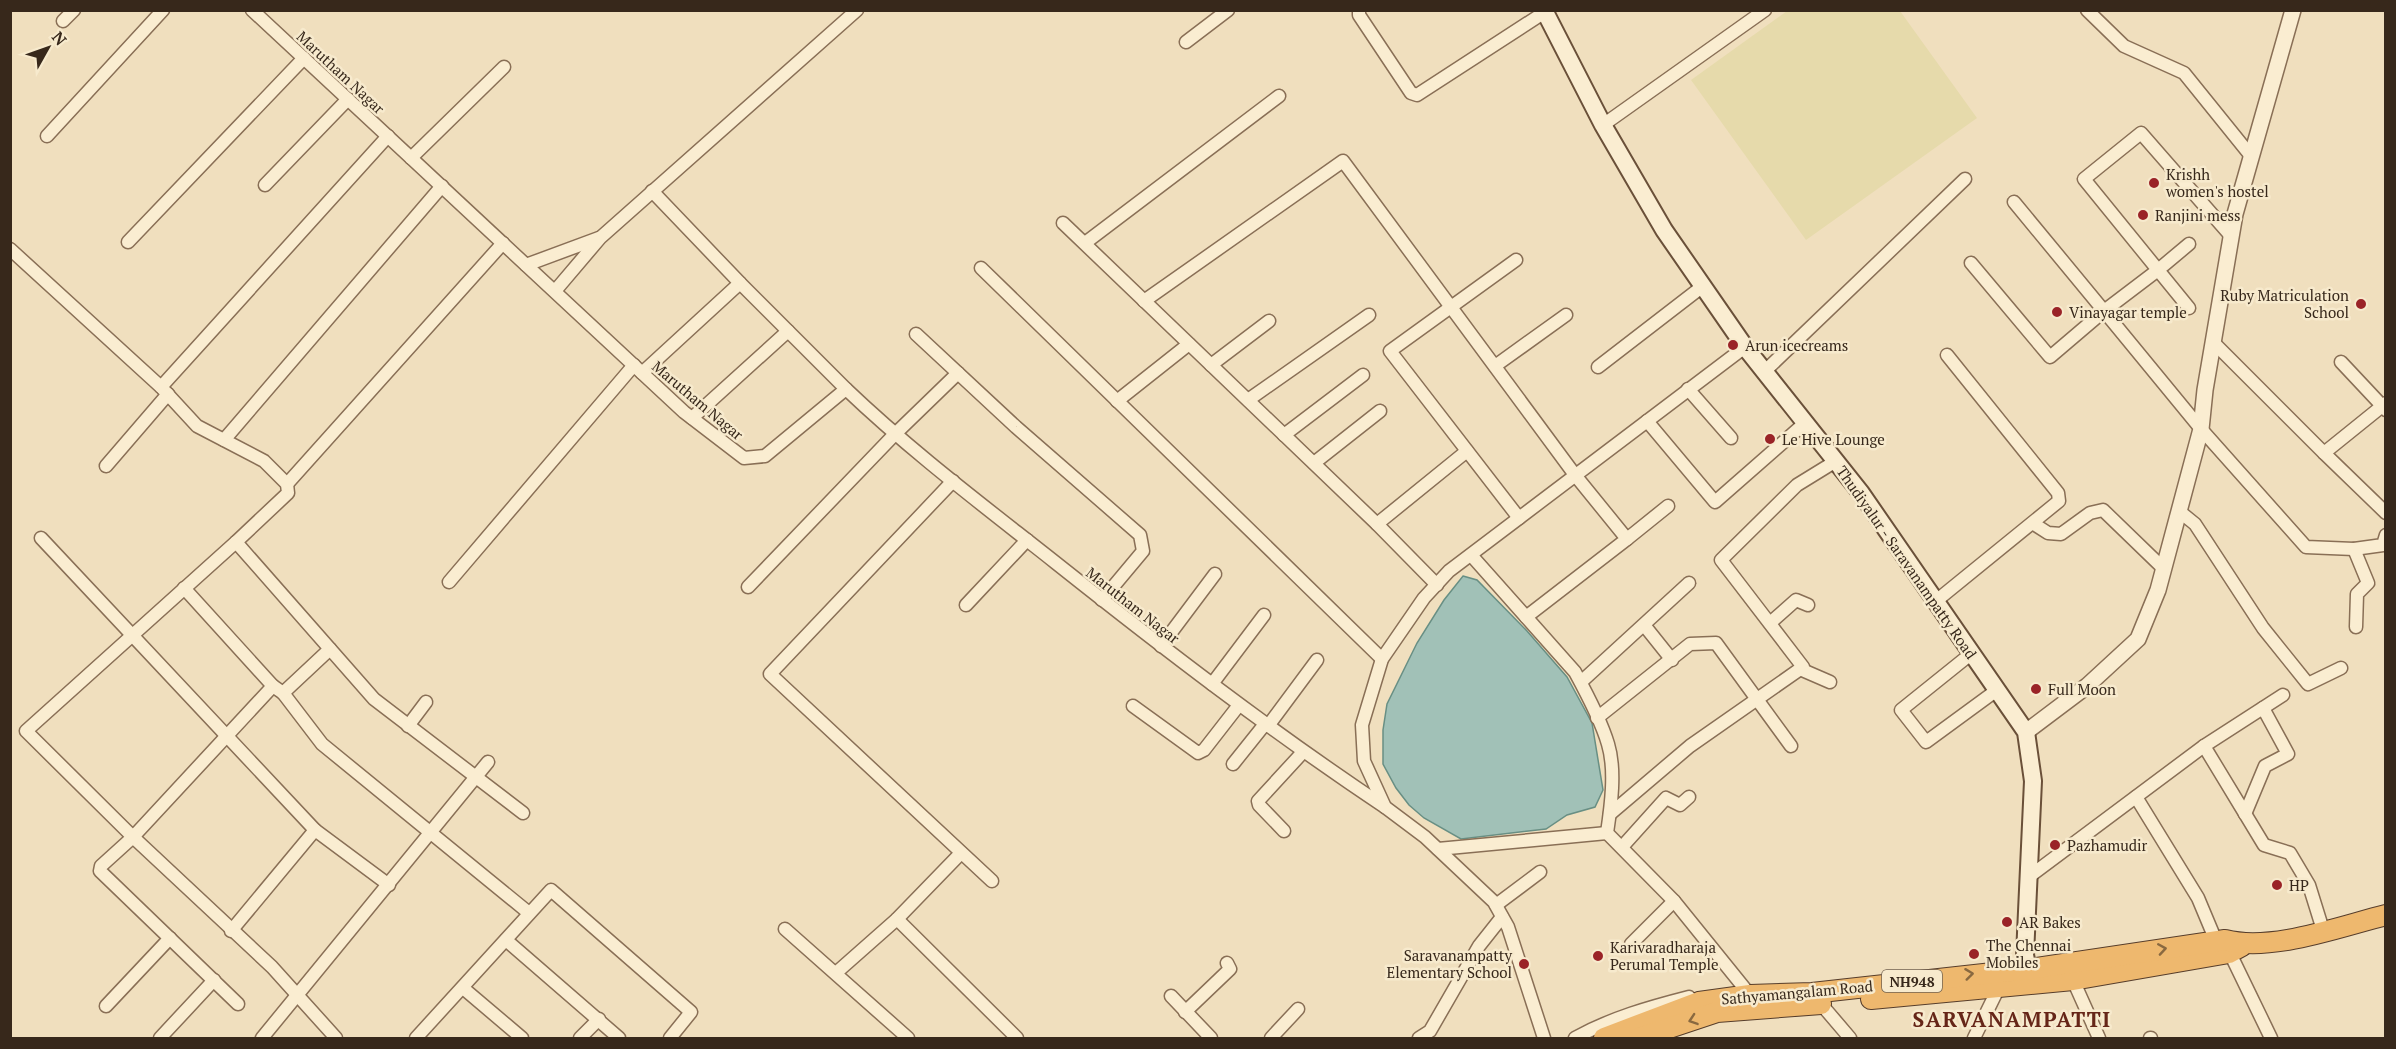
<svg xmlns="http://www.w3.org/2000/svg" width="2396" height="1049" font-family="'PT Serif',serif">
  <rect width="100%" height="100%" fill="#f0dfbe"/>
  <path fill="#e6daab" d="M 1787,11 L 1900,11 L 1977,118 L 1806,240 L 1691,80 Z"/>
  <path fill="#a1c1b7" stroke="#688f84" stroke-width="1.5" d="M 1463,576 L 1477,580 L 1527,631 L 1567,677 L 1592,723 L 1603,790 L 1595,807 L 1567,815 L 1546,829 L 1461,839 L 1424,818 L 1409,805 L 1396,788 L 1383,764 L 1383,730 L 1387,704 L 1417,643 L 1444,600 Z"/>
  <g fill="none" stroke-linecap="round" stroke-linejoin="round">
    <g stroke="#896f56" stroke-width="15">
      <g id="minor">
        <path d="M 252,10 L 684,412 L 744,458 L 765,456 L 846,389 C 912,452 984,506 1056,563 C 1163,648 1271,731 1385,807"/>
        <path d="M 1359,10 L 1359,15 L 1411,93 L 1417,95 L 1548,10"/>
        <path d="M 2087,10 L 2124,46 L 2184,73 L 2251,156"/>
        <path d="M 63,21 L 74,10"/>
        <path d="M 1186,42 L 1228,10"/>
        <path d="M 1603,125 L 1765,10"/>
        <path d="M 47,136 L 163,10"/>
        <path d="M 388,136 L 161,387 L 197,426 L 264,461 L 287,484 L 288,493 L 236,542 L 374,699 L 523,813"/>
        <path d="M 411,158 L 504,67"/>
        <path d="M 265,185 L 348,99"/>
        <path d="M 652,191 L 740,283"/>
        <path d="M 1063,223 L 1377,524 L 1437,585"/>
        <path d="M 2231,236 L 2141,133 L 2084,179 L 2158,270 L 2104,311 L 2201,429 L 2306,547 L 2354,549"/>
        <path d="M 128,242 L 304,58"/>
        <path d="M 1085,243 L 1279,96"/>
        <path d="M 10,249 L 161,387"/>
        <path d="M 1516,260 L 1390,351 L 1519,518"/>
        <path d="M 1971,263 L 2050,357 L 2104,311 L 2014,202"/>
        <path d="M 526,265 L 599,238"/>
        <path d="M 981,268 L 1382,659"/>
        <path d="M 555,291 L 600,238 L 857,10"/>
        <path d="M 1144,301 L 1343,161 L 1575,475 L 1627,539 L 1526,617"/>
        <path d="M 2189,308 L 2158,270 L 2189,244"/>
        <path d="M 916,334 L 1016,427 L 1140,535 L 1143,551 L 1102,600"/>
        <path d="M 2214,343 L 2324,453 L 2386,403"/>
        <path d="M 2341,362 L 2386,410"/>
        <path d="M 1211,365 L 1269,321"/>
        <path d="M 1495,366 L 1566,315"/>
        <path d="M 1598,367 L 1703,286"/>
        <path d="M 1765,371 L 1965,179"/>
        <path d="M 642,373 L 740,283 L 846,389"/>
        <path d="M 1688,389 L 1731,438"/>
        <path d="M 1248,400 L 1369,315"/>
        <path d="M 1117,401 L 1189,344"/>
        <path d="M 692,418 L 788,331"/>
        <path d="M 1647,421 L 1715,502 L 1805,423"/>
        <path d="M 1284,435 L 1363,375"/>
        <path d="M 224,440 L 442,186"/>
        <path d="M 2324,453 L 2386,513"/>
        <path d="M 1314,463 L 1380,411"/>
        <path d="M 106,466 L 168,394"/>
        <path d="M 953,481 L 770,674 L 992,881"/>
        <path d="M 287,484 L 503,243"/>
        <path d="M 2179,511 L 2195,524 L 2263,628 L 2308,684 L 2341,668"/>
        <path d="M 1377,524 L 1467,451"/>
        <path d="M 2034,524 L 2048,533 L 2061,534 L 2090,513 L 2103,510 L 2164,569"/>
        <path d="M 41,538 L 315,830"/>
        <path d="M 1627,539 L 1668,506"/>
        <path d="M 236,542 L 26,731 L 133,837 L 272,967 L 336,1038"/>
        <path d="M 1471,555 L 1575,672 C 1587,694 1601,720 1608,744 C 1616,770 1611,806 1607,833 L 1674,901 L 1750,995"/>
        <path d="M 449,582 L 634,365"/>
        <path d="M 748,587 L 894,435 L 958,373"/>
        <path d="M 184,588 L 273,686"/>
        <path d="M 1936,601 L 2059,501 L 2058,493 L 1947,355"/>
        <path d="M 966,605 L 1027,540"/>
        <path d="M 1770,623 L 1796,600 L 1808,605"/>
        <path d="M 1644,625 L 1672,660"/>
        <path d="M 2356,627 L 2357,594 L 2368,583 L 2354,549 L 2383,545 L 2386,535"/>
        <path d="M 1161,646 L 1215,574"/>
        <path d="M 330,649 L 283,693 L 322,744 L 529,913"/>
        <path d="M 1972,653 L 1901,710 L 1926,742 L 1997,690"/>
        <path d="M 1800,669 L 1830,682"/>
        <path d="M 1581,682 L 1689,583"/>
        <path d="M 1212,684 L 1264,615"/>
        <path d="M 1133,706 L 1198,753 L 1204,750 L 1239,705"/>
        <path d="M 1597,718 L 1690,644 L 1716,643 L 1791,746"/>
        <path d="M 408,726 L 426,702"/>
        <path d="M 1268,726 L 1317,660"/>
        <path d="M 2204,746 L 2264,845 L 2290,853 L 2309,885 L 2323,930"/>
        <path d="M 1233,764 L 1265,724"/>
        <path d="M 2136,797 L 2198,898 L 2216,941"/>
        <path d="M 1610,814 L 1690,746 L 1803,667 L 1721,560 L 1797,485 L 1836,461"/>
        <path d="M 2245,814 L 2265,766 L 2288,754 L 2263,708"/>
        <path d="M 1284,831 L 1259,805 L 1258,801 L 1303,752"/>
        <path d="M 1622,847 L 1666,798 L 1680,805 L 1689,797"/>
        <path d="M 1438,849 L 1607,833"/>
        <path d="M 2030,876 L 2204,746 L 2283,695"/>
        <path d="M 1496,905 L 1540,872"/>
        <path d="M 897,919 L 961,853"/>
        <path d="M 785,929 L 908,1038"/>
        <path d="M 231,931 L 315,830 L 389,885"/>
        <path d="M 506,940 L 619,1038"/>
        <path d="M 1631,944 L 1674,901"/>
        <path d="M 2227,947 L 2271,1038"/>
        <path d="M 837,972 L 897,919 L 1017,1038"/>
        <path d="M 2073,980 L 2099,1038"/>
        <path d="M 463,988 L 522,1038"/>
        <path d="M 1171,996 L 1211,1038"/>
        <path d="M 238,1004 L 100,871 L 101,866 L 133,837 L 273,686 L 283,693"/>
        <path d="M 1821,1004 L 1850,1038"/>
        <path d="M 106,1006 L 170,938"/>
        <path d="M 1185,1012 L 1230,969 L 1227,963"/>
        <path d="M 160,1038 L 214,980"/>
        <path d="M 262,1038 L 488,762"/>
        <path d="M 416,1038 L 551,890 L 691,1012 L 670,1038"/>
        <path d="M 580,1038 L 599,1019"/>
        <path d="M 1271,1038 L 1298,1009"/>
        <path d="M 1419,1038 L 1430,1031 L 1479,946 L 1502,917"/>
        <path d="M 1544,1038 L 1508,927 L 1494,902 L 1425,837 L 1385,807 L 1364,761 L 1362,725 L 1382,659 L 1424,598 L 1449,571 L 1745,347"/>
        <path d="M 1575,1038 C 1611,1018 1650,1007 1689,997"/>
        <path d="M 1974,1038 L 1999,987"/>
        <path d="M 2150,1038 L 2151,1038"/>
      </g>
    </g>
    <g stroke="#896f56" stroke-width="18">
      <path id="tertiary" d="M 2026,732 L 2087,686 L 2138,639 L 2158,590 L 2201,429 L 2205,390 L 2235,214 L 2293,10"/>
    </g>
    <g stroke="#6a5039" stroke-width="20">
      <path id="secondary" d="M 1544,10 L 1603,125 L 1664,230 L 1745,347 L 1861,493 L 2026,732 L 2033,781 L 2025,955 L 2030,980"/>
    </g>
    <g stroke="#563d2b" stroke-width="22">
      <g id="trunk">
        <path d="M 1871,999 L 2073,980 L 2229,953 L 2242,946"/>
        <path d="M 1604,1038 L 1699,1002 L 1750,995 L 1812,993 L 2029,969 L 2225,940 C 2272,952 2338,927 2386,915"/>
        <path d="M 1639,1038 L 1717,1012 L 1821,1004"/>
      </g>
    </g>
    <use href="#minor" stroke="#faedd1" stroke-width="12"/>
    <use href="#tertiary" stroke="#faedd1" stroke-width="15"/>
    <use href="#secondary" stroke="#faedd1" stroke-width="16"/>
    <use href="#trunk" stroke="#eeb86e" stroke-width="20"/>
  </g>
  <defs><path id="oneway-chevron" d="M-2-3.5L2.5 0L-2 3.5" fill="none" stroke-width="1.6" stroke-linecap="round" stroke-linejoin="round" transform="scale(1.5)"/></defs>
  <g stroke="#896940">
    <use href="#oneway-chevron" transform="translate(2162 949) rotate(-9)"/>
    <use href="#oneway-chevron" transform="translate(1969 974) rotate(-7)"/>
    <use href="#oneway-chevron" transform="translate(1693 1020) rotate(161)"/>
  </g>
  <g fill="#9a2327" stroke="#f7eacd" stroke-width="2">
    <circle cx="2154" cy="183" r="6"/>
    <circle cx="2143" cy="215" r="6"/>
    <circle cx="2361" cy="304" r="6"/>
    <circle cx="2057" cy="312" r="6"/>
    <circle cx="1733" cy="345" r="6"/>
    <circle cx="1770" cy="439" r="6"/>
    <circle cx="2036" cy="689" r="6"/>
    <circle cx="2055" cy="845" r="6"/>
    <circle cx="2277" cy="885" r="6"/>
    <circle cx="2007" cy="922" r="6"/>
    <circle cx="1974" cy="954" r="6"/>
    <circle cx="1598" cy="956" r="6"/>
    <circle cx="1524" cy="964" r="6"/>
  </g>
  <g text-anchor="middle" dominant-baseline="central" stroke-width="5" stroke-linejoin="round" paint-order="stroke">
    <rect fill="#f7eacd" stroke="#716250" stroke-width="1.5" x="1882" y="970" width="60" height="22" rx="4.5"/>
    <g font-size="14" font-weight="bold" fill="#37281b">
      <text x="1912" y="981">NH948</text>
    </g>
    <g font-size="15" fill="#37281b" stroke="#f7eacd">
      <text transform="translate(341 72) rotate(43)">Marutham Nagar</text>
      <text transform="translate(698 400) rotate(40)">Marutham Nagar</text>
      <text transform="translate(1907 562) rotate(55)">Thudiyalur - Saravanampatty Road</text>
      <text transform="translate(1133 605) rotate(38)">Marutham Nagar</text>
      <text transform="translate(1797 992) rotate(-5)">Sathyamangalam Road</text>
    </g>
    <g font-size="15" fill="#37281b" stroke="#f7eacd" text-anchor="start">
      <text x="2166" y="174">Krishh<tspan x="2166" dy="17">women's hostel</tspan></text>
      <text x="2155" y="215">Ranjini mess</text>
      <text x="2349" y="295" text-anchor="end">Ruby Matriculation<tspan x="2349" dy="17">School</tspan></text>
      <text x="2069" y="312">Vinayagar temple</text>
      <text x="1745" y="345">Arun icecreams</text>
      <text x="1782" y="439">Le Hive Lounge</text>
      <text x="2048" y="689">Full Moon</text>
      <text x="2067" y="845">Pazhamudir</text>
      <text x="2289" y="885">HP</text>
      <text x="2019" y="922">AR Bakes</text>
      <text x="1986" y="945">The Chennai<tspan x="1986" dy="17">Mobiles</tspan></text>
      <text x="1610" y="947">Karivaradharaja<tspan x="1610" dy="17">Perumal Temple</tspan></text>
      <text x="1512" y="955" text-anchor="end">Saravanampatty<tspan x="1512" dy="17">Elementary School</tspan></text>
    </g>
    <g font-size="21" font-weight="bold" letter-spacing="1.5" fill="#662618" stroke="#f7eacd">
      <text x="2012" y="1019">SARVANAMPATTI</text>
    </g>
  </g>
  <rect width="2396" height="1049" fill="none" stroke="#37281b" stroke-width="24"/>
  <g transform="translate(48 48) rotate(50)" stroke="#f7eacd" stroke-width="4.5" paint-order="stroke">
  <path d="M0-4.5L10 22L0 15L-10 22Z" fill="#37281b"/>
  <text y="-9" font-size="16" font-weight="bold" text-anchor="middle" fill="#37281b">N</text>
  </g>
</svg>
